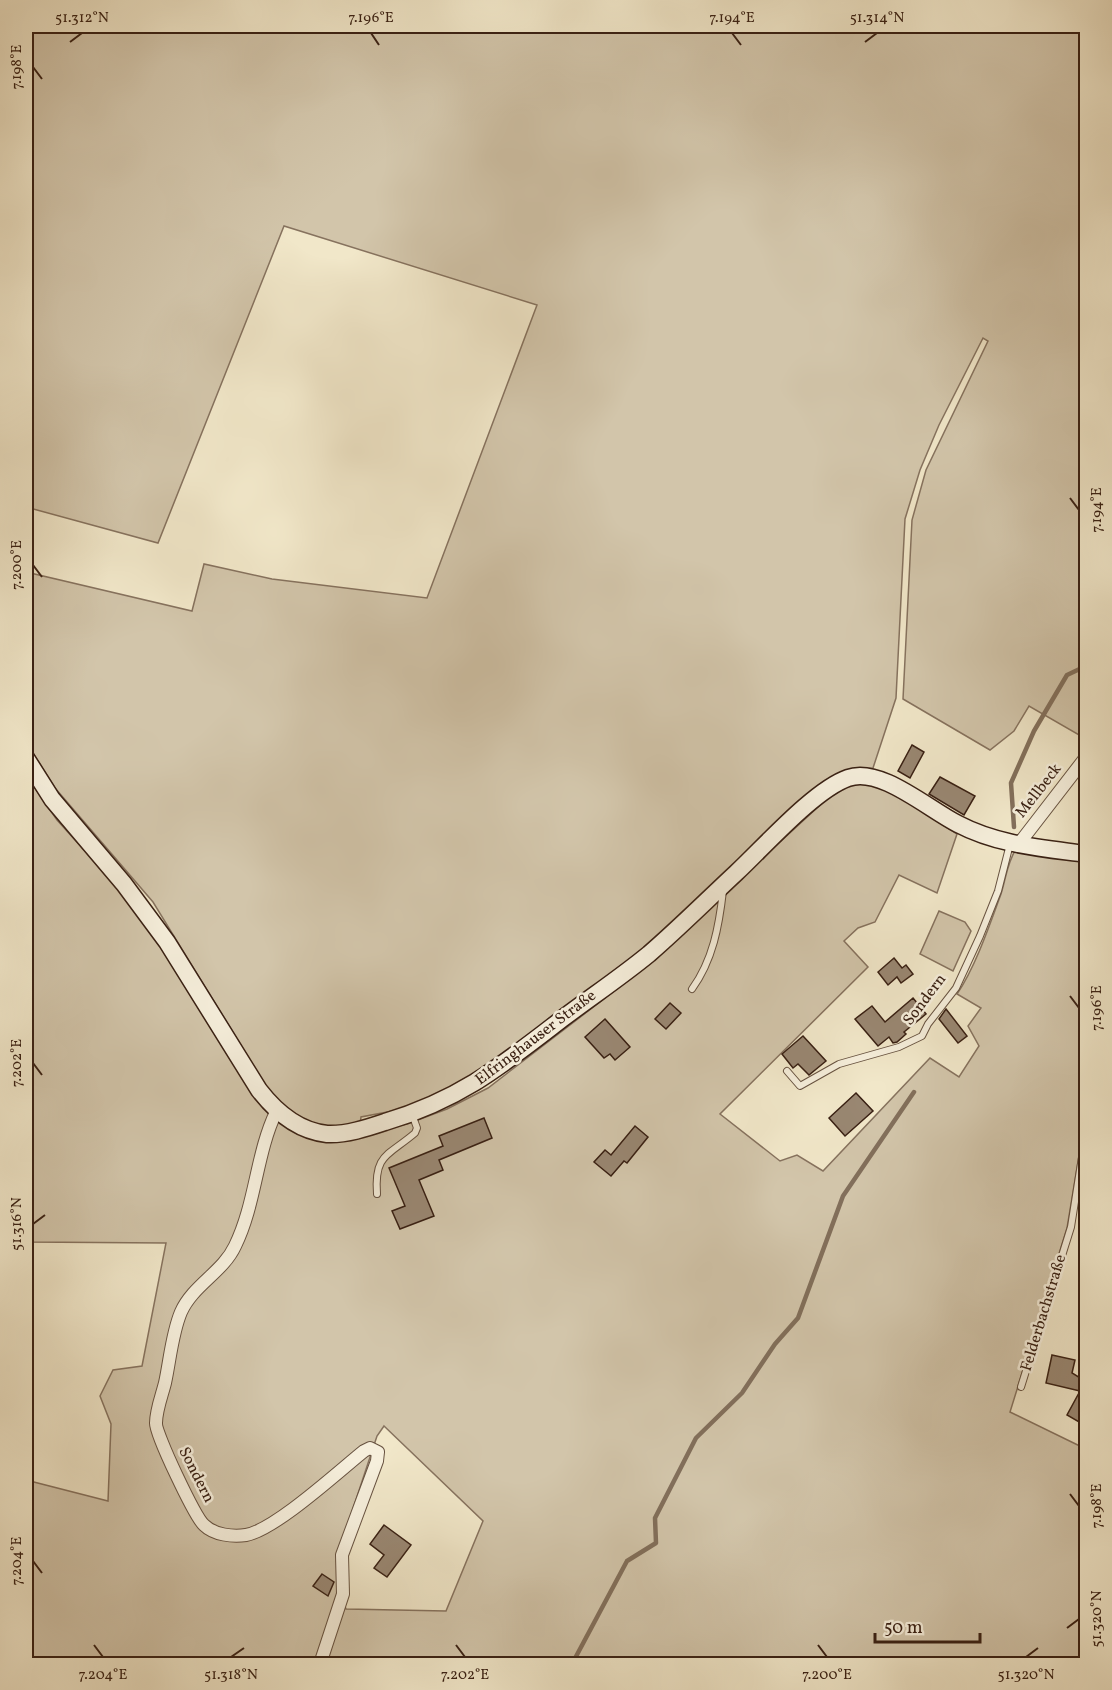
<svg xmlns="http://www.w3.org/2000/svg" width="1112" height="1690" font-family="Vollkorn,serif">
  <rect width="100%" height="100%" fill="#f1e7c9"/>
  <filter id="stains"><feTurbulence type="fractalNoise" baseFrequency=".00333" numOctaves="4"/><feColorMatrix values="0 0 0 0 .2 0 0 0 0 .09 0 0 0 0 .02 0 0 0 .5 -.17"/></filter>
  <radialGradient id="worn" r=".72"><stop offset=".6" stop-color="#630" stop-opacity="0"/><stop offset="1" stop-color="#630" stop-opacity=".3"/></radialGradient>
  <g fill="#d2c5aa" stroke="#86725e" stroke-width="1.5" fill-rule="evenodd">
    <path d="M 26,26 L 1086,26 L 1086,739 L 1029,706 L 1014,731 L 990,750 L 903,699 L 912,520 L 926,470 L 988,341 L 983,338 L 939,425 L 920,470 L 905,519 L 896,698 L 873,768 L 861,769 L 645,950 L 479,1076 L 442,1094 L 398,1110 L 361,1117 L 359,1133 L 407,1124 L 447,1109 L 488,1088 L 635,975 L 830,796 L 851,782 L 882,785 L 957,834 L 937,893 L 899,875 L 875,922 L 858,928 L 844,941 L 868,967 L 720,1114 L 780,1161 L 797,1155 L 823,1171 L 930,1058 L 959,1077 L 979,1046 L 968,1026 L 981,1008 L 957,994 C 975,968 990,924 1001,894 C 1006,878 1007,863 1016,849 L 1086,858 L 1086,1113 L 1067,1228 L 1010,1412 L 1086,1449 L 1086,1664 L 26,1664 L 26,1480 L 108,1501 L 111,1424 L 100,1396 L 113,1370 L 142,1366 L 166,1243 L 26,1242 L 26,775 L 57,820 L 123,893 L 278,1106 L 153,902 L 55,788 L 26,742 L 26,572 L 192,611 L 204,564 L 272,579 L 427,598 L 537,305 L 284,226 L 158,543 L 26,507 ZM 384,1426 L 483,1521 L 446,1611 L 346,1609 L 338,1588 L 338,1554 L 377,1436 Z"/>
    <path d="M 939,911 L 965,922 L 971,931 L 953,971 L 920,954 Z"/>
  </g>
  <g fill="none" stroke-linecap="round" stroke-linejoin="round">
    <g stroke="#826f5b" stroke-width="4.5">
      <path d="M 1014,827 L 1011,783 L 1034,731 L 1067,675 L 1086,666"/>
      <path d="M 572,1664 L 627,1561 L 656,1543 L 655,1518 L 696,1438 L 742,1393 L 775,1344 L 798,1318 L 843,1196 L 914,1092"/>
    </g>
  </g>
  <g fill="#998772" stroke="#392013" stroke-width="1.5">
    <path d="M 912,745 L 924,752 L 910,778 L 898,771 Z"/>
    <path d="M 940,777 L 975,796 L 964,815 L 929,794 Z"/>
    <path d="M 894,958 L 902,968 L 906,965 L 913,974 L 901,983 L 897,977 L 888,985 L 878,972 Z"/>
    <path d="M 913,998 L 926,1014 L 904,1032 L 906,1034 L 897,1042 L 893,1043 L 889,1037 L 878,1046 L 855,1019 L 872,1006 L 885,1022 Z"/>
    <path d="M 670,1003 L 681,1013 L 666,1029 L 655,1019 Z"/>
    <path d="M 946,1009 L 967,1036 L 958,1043 L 939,1019 Z"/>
    <path d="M 605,1019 L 630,1047 L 615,1060 L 610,1054 L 604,1058 L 585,1037 Z"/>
    <path d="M 803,1036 L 826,1061 L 809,1075 L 798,1064 L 793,1068 L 782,1054 Z"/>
    <path d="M 856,1093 L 873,1111 L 845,1136 L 829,1118 Z"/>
    <path d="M 484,1118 L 492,1138 L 439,1160 L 443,1170 L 419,1180 L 434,1216 L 400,1229 L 392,1211 L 405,1206 L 389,1168 L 443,1146 L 439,1136 Z"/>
    <path d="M 635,1126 L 648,1137 L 627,1163 L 624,1161 L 611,1176 L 594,1162 L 605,1150 L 611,1155 Z"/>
    <path d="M 1052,1355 L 1075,1360 L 1072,1373 L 1085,1381 L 1086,1378 L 1086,1426 L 1067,1415 L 1080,1391 L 1046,1383 Z"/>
    <path d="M 384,1525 L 411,1545 L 387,1577 L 374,1568 L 384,1555 L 370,1544 Z"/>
    <path d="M 322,1574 L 334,1582 L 328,1596 L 313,1586 Z"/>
  </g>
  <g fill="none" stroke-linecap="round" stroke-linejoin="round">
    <g stroke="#675240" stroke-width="8">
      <g id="lane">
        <path d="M 692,989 C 713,960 719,926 723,891"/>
        <path d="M 787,1071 L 800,1086 L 839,1064 L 899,1047 L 922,1036 L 928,1024 L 956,988 L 980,936 L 998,891 L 1010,844"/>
        <path d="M 377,1194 C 374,1154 388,1156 415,1133 L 417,1128 L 412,1114"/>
        <path d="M 1021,1387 L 1071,1227 L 1086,1132"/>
      </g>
    </g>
    <g stroke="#675240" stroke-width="14">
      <g id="street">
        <path d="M 1018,845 L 1086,757"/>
        <path d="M 276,1112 C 256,1154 256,1203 235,1246 C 223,1272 193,1285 181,1312 C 172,1333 170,1360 165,1383 C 162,1395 156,1410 156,1423 C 155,1433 195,1517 204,1525 C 214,1535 233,1537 246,1535 C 275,1530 339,1471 364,1451 L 370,1448 L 378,1452 L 377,1461 L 342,1555 L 343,1594 L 320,1664"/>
      </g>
    </g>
    <g stroke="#392013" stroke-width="19">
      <path id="secondary" d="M 26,758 L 52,799 L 124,884 L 167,942 L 259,1090 C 276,1112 298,1131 327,1134 C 346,1135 367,1128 385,1122 C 461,1099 501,1066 562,1019 C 591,997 621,977 649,954 C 679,928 707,900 736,873 C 764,847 814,790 848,778 C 880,766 928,809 958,824 C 998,845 1042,848 1086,854"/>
    </g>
    <use href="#lane" stroke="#f6efdc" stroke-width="6"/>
    <use href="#street" stroke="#f6efdc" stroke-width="12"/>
    <use href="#secondary" stroke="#f6efdc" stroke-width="16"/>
  </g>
  <path fill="none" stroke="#392013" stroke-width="2" d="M 371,33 L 379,45M 732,33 L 741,45M 70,42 L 82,33M 865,42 L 877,33M 33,67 L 42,79M 1070,498 L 1079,510M 33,565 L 42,577M 1070,996 L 1079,1008M 33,1063 L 42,1075M 33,1224 L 45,1215M 1070,1494 L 1079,1506M 33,1561 L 42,1573M 1067,1628 L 1079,1619M 94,1645 L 103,1657M 456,1645 L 465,1657M 818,1645 L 827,1657M 231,1657 L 244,1648M 1026,1657 L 1038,1648"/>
  <g text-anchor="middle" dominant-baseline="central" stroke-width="5" stroke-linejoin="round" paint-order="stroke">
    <g font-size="16" fill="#392013" stroke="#f6efdc">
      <text transform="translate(1039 791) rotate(-52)">Mellbeck</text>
      <text transform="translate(925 1000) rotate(-53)">Sondern</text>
      <text transform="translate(536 1038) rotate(-37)">Elfringhauser Straße</text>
      <text transform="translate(1044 1313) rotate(-73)">Felderbachstraße</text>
      <text transform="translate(196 1475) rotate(63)">Sondern</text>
    </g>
  </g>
  <rect width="1112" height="1690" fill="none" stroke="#f1e7c9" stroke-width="66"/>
  <path d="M875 1633v9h105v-9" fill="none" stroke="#392013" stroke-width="3"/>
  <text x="884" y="1633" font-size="18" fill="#392013" stroke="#f6efdc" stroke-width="4.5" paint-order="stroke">50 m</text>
  <rect x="33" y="33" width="1046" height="1624" fill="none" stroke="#392013" stroke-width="2"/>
  <g font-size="15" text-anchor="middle" fill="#392013">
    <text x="82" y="22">51.312°N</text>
    <text x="371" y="22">7.196°E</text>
    <text x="732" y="22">7.194°E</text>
    <text x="877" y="22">51.314°N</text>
    <text transform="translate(16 67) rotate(-90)" y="5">7.198°E</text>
    <text transform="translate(1096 510) rotate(-90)" y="5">7.194°E</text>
    <text transform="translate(16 565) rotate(-90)" y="5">7.200°E</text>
    <text transform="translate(1096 1008) rotate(-90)" y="5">7.196°E</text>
    <text transform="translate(16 1063) rotate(-90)" y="5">7.202°E</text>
    <text transform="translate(16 1224) rotate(-90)" y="5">51.316°N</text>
    <text transform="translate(1096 1506) rotate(-90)" y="5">7.198°E</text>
    <text transform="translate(16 1561) rotate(-90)" y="5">7.204°E</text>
    <text transform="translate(1096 1619) rotate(-90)" y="5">51.320°N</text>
    <text x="103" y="1679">7.204°E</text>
    <text x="231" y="1679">51.318°N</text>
    <text x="465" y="1679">7.202°E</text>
    <text x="827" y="1679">7.200°E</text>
    <text x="1026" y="1679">51.320°N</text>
  </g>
  <rect width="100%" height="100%" filter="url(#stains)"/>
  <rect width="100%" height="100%" fill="url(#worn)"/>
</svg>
